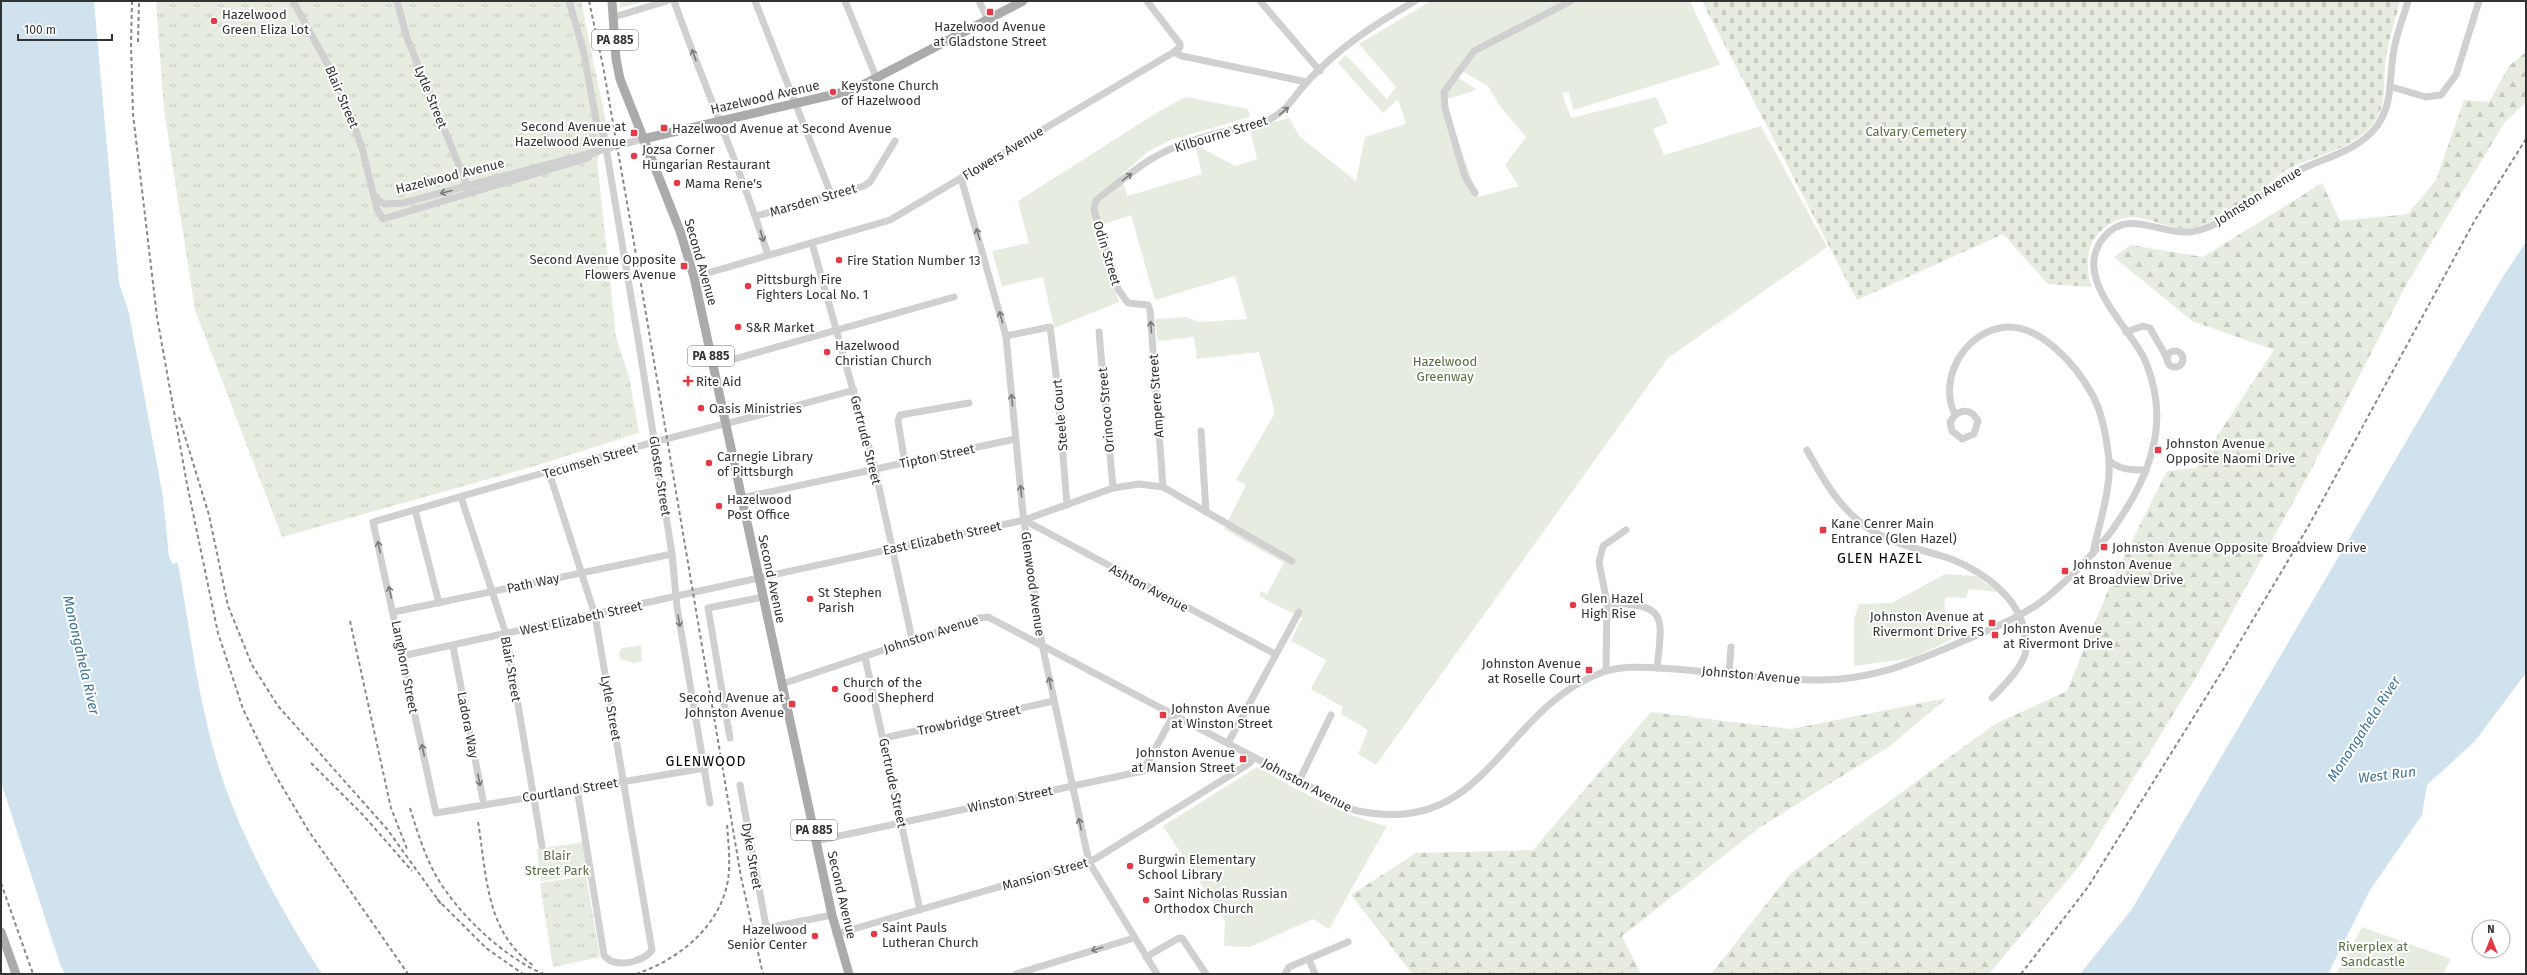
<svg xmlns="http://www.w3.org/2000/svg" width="2527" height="975" font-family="'Fira Sans',sans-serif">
  <defs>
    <pattern id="grass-tufts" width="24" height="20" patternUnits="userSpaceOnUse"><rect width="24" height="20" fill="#e6ecdf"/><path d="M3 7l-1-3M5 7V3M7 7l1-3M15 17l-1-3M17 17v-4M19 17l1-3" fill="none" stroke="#c6cbc0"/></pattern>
    <pattern id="forest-firs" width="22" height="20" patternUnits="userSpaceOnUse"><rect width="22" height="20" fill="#e6ecdf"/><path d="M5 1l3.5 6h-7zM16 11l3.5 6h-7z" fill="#c6cbc0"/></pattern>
    <pattern id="cemetery-stones" width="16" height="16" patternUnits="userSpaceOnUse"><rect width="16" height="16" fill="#e6ecdf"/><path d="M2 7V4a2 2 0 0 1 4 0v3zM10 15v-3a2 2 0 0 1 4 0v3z" fill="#c6cbc0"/></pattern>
  </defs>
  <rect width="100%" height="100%" fill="#fff"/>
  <g fill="url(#grass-tufts)">
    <path d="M 156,1 L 581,1 L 609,137 L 597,160 L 616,337 L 629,376 L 639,433 L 535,466 L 282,537 L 195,310 L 164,110 Z"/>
    <path d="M 586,876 L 600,957 L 553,967 L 540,883 Z"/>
  </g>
  <g fill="url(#forest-firs)">
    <path d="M 2526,52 L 2526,102 L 2505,122 L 2407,283 L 2312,468 L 2196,677 L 2081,864 L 1989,974 L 1711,974 L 1790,874 L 1995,724 L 2067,691 L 2111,583 L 2167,471 L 2196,468 L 2274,350 L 2192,321 L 2114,257 L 2131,245 L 2203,257 L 2322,183 L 2340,221 L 2408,214 L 2436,180 L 2464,100 L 2489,102 L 2509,66 Z"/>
    <path d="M 1947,698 L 1890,746 L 1759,828 L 1622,936 L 1641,974 L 1411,974 L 1411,972 L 1351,895 L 1416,853 L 1533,850 L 1651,712 L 1791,729 Z"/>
  </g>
  <path fill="url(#cemetery-stones)" d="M 1702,1 L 2400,1 C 2396,19 2389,38 2386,57 C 2382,81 2389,102 2373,124 C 2352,150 2316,155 2288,169 C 2277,175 2269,185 2260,192 C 2243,205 2219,219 2199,226 C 2163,238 2137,197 2101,231 C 2085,246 2086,267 2091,287 L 2048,284 L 2003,234 L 1857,300 Z"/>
  <g fill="#e6ecdf" fill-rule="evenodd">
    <path d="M 619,1 L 646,1 L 620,8 Z"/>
    <path d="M 1431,1 L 1690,1 L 1720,65 L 1573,110 L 1569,92 L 1562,93 L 1571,118 L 1656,97 L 1668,123 L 1653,129 L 1664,155 L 1761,126 L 1827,247 L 1668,358 L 1376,765 L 1358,754 L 1368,730 L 1341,714 L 1343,707 L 1311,689 L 1326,660 L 1291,641 L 1302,618 L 1259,596 L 1261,591 L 1267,594 L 1284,563 L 1224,529 L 1246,485 L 1236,480 L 1275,413 L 1259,352 L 1197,359 L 1194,337 L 1158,341 L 1155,319 L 1186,317 L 1199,322 L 1247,319 L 1235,276 L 1155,300 L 1131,215 L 1094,228 L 1119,302 L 1054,328 L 1043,277 L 1002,286 L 992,251 L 1029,243 L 1018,201 L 1161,110 L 1186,97 L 1248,109 L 1250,117 L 1171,140 L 1149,151 L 1121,175 L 1127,196 L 1202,174 L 1195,145 L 1236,166 L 1257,159 L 1250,129 L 1289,118 L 1300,137 L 1356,181 L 1365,137 L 1406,124 L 1398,99 L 1383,113 L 1338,63 L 1346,55 L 1387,99 L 1396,87 L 1359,44 ZM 1458,69 L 1488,86 L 1499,105 L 1526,137 L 1505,165 L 1519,186 L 1478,197 L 1449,115 L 1447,99 L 1477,90 L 1454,75 Z"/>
    <path d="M 1945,574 L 1976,576 L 1998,592 L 1969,589 L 1966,598 L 1946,597 L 1944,604 L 1954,638 L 1913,658 L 1854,666 L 1854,619 L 1859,604 L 1892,603 Z"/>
    <path d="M 641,645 L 642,661 L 634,663 L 620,659 L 619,652 L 622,648 Z"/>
    <path d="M 1257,767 C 1303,792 1336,813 1387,826 L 1329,929 L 1313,919 L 1250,947 L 1224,946 L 1225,921 L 1163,826 Z"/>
    <path d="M 584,842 L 588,873 L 541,881 L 537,849 Z"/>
    <path d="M 2362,927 L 2451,959 L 2443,974 L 2336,974 Z"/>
  </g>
  <g fill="#cfe2ee">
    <path d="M 1,1 L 94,1 L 119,283 L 129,313 L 163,497 L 169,557 L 173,564 L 177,562 L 179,569 C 188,620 195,673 207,724 C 227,814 273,897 322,974 L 65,974 L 60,964 L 1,782 Z"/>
    <path d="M 2526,242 L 2526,673 L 2475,741 L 2427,785 L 2422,815 L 2370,890 L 2328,974 L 2080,974 L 2132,909 L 2502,278 Z"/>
  </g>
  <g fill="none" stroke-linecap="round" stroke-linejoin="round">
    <g stroke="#d0d0d0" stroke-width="7">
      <path d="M 293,1 L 333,74 L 348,108 L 362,148 L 377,209 L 383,219 L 588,158 L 591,154"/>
      <path d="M 397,1 L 407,38 L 469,190"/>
      <path d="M 569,1 L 583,49 L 597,125 L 604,136 L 639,344 L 672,554 L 677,607 L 710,803"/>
      <path d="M 674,1 C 704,86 741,169 768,255"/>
      <path d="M 755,1 L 831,194"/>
      <path d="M 845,1 L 876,77"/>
      <path d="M 979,1 L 988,20"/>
      <path d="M 1147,1 L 1180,44 L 1180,47 L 1174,52"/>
      <path d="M 1260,1 L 1320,71"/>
      <path d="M 614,17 L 667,1"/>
      <path d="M 2392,87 L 2426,97 L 2441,95 L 2456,75 L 2479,1"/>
      <path d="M 961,178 L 1006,336 L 1023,514 L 1042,644 L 1089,862 L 1157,974"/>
      <path d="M 1475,193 L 1465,177 L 1445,108 L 1444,92 L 1474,51 L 1571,1"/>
      <path d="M 377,199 L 384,204 L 403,203 L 643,139"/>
      <path d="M 756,216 L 864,186 L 870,182 L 895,141"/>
      <path d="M 812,243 L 875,469 L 912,639"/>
      <path d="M 694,277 L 890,220 L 1174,52 L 1182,56 L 1307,82"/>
      <path d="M 1099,332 L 1113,488"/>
      <path d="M 2126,332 L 2143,326 L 2150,328 L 2167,358"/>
      <path d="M 1006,336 L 1050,327 L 1057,382 L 1067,505"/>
      <circle cx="2175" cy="359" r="8"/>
      <path d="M 713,365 L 954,297"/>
      <path d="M 1955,415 C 1964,408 1973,411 1978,421 L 1974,434 L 1962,439 L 1952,431 L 1950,422 L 1955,415 C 1938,380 1963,335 2000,328 C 2038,320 2077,366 2093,396 C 2102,413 2107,441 2109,460 C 2111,491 2099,523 2093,553"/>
      <path d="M 1201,431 L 1206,512"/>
      <path d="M 1807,450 C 1824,481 1840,510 1871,530 C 1895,545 1924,550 1951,559 C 1984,572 2024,600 2025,640 C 2026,644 2027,650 2025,655 C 2019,671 2004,685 1992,698"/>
      <path d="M 2109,461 C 2121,470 2132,470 2146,470"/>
      <path d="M 905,463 L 898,421 L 900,415 L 969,403"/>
      <path d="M 549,472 L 595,615 L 652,950 C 643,963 613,969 604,955 L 577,788"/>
      <path d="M 1163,487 L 1150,310 L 1148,305 L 1128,303 L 1118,289 L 1094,210 L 1096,200 C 1113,187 1130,173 1148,161 C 1184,138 1228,131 1269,120 C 1289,109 1293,97 1307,82 C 1338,48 1375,24 1415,1"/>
      <path d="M 461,497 L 506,634 L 542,846"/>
      <path d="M 741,498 L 1015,439"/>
      <path d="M 415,510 L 439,603"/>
      <path d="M 1024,520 L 1275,654"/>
      <path d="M 1607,603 C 1667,605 1663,613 1657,668"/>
      <path d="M 394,612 L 672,554"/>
      <path d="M 453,646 L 484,805"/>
      <path d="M 402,656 L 1024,520 L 1113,488 L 1139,484 L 1163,487 L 1292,561"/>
      <path d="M 865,657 L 920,910"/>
      <path d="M 1606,671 L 1607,603 L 1599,562 L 1603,546 L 1626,530"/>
      <path d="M 1729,673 L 1731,647"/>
      <path d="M 782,684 L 979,618 L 988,617 L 1354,810 C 1488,841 1500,709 1603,672 C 1625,664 1653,668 1676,669 C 1721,673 1768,680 1814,680 C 1867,681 1907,665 1954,645 C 1982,633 2010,622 2035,606 C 2056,593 2101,547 2115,526 C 2143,486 2165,439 2154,389 C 2152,380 2148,367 2144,358 C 2127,324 2071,276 2104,237 C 2127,209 2158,233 2187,232 C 2209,232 2249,206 2267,193 C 2273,187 2279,181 2286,177 C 2315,159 2355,155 2377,126 C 2393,103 2389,81 2393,56 C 2395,37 2403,19 2408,1"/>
      <path d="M 730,738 L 708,608 L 763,597"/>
      <path d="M 884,738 L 1054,701"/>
      <path d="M 1228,743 L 1299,612"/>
      <path d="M 705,768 L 436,813 L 373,522 C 449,500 524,478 600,457 C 684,433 769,414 854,390"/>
      <path d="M 1299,781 L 1331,715"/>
      <path d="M 740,785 L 766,926 L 772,927 L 832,915"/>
      <path d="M 816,841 L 1143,771 L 1173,716"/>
      <path d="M 836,934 L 1095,859 L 1250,763 L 1254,757"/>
      <path d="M 1146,957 L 1179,938 L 1182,938 L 1206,974"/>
      <path d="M 1309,959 L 1315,974"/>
      <path d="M 1016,974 L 1134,938"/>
      <path d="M 1285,974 L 1289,967 L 1348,942"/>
    </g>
    <g stroke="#ababab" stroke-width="9">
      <path d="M 612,1 L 616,59 L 620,79 L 680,231 L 694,277 L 832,915 L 849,974"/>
      <path d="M 643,139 L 853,90 L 1023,1"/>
      <path d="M 1,932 L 16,974"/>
    </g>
    <g stroke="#888" stroke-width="2" stroke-dasharray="4 3" stroke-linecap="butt">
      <path d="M 132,1 L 131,44 L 133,114 L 157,317 L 187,484 L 218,633 L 243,709 L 273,771 L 308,830 L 408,974"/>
      <path d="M 589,1 L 603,66 L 632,231 L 741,877 L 763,974"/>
      <path d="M 138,42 L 139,1"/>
      <path d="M 179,417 L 209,515 L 228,606 L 252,665 L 278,706 L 387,829 L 441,904"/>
      <path d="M 350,621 L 391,808 L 407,849"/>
      <path d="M 311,763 L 364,816 L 412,871"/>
      <path d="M 410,808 C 417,831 424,853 435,874 C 456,912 504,958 544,974"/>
      <path d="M 478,822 C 487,875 485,932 534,966"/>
      <path d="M 1,883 L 33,974"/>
      <path d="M 437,899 L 486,948 L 523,974"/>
      <path d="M 636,974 C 675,961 715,931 726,889 C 732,868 728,844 727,822"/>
      <path d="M 2021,974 L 2088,887 L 2226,665 L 2308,527 L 2475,220 L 2526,139"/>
    </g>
  </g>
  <defs><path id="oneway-shaft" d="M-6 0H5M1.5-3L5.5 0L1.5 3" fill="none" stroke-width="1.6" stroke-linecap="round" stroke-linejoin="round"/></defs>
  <g stroke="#7a7a7a">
    <use href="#oneway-shaft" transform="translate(694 55) rotate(-110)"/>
    <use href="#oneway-shaft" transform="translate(1284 111) rotate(-40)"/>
    <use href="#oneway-shaft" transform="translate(1127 177) rotate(-37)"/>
    <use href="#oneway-shaft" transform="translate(446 192) rotate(166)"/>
    <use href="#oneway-shaft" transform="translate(978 234) rotate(-108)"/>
    <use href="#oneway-shaft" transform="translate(762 236) rotate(73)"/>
    <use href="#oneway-shaft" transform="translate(1001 317) rotate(-105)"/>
    <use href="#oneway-shaft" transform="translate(1151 327) rotate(-94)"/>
    <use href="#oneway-shaft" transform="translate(1012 400) rotate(-95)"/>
    <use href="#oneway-shaft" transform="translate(1021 491) rotate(-96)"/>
    <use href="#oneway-shaft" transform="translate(379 547) rotate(-103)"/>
    <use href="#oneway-shaft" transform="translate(390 592) rotate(-103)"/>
    <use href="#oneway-shaft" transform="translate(679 621) rotate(80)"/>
    <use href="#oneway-shaft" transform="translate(1050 683) rotate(-101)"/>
    <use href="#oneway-shaft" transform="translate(423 750) rotate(-102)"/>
    <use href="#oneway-shaft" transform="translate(479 780) rotate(79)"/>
    <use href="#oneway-shaft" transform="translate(1080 824) rotate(-102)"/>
    <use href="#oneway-shaft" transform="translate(1097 949) rotate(163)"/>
  </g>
  <g fill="#e63946" stroke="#fff" stroke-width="1.5">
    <rect x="986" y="8" width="8" height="8" rx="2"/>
    <circle cx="214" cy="21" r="4"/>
    <circle cx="833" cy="92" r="4"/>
    <rect x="660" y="124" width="8" height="8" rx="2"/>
    <rect x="630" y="129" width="8" height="8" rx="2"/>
    <circle cx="634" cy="156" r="4"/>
    <circle cx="677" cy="183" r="4"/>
    <circle cx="839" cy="260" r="4"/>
    <rect x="680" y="262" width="8" height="8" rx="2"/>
    <circle cx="748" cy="286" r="4"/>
    <circle cx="738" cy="327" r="4"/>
    <circle cx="827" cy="352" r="4"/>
    <path d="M686 375h4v4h4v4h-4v4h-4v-4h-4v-4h4z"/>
    <circle cx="701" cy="408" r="4"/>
    <rect x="2154" y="446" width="8" height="8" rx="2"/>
    <circle cx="709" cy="463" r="4"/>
    <circle cx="719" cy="506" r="4"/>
    <rect x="1819" y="526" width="8" height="8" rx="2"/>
    <rect x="2100" y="543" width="8" height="8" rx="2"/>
    <rect x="2061" y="567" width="8" height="8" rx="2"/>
    <circle cx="810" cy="599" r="4"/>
    <circle cx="1573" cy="605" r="4"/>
    <rect x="1988" y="619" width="8" height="8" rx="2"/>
    <rect x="1991" y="631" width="8" height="8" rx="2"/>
    <rect x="1585" y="666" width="8" height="8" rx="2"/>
    <circle cx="835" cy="689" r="4"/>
    <rect x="788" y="700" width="8" height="8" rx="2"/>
    <rect x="1159" y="711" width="8" height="8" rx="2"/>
    <rect x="1239" y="755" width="8" height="8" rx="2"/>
    <circle cx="1130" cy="866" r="4"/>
    <circle cx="1146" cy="900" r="4"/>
    <circle cx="874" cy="934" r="4"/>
    <circle cx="815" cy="936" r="4"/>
  </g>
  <g text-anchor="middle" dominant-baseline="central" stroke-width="4" stroke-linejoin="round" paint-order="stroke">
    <g fill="#fff" stroke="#707070" stroke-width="1">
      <rect x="592" y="30" width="46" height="20" rx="3"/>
      <rect x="688" y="346" width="46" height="20" rx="3"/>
      <rect x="791" y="820" width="46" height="20" rx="3"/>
    </g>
    <g font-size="12" font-weight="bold" fill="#333">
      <text x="615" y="40">PA 885</text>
      <text x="711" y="356">PA 885</text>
      <text x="814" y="830">PA 885</text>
    </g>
    <g font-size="13" fill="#333" stroke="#fff" text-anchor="start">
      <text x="222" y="14">Hazelwood<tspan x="222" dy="15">Green Eliza Lot</tspan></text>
      <text x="990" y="26" text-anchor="middle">Hazelwood Avenue<tspan x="990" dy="15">at Gladstone Street</tspan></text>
      <text x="841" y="85">Keystone Church<tspan x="841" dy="15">of Hazelwood</tspan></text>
      <text x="626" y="126" text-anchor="end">Second Avenue at<tspan x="626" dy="15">Hazelwood Avenue</tspan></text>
      <text x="672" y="128">Hazelwood Avenue at Second Avenue</text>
      <text x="642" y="149">Jozsa Corner<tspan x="642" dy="15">Hungarian Restaurant</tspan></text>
      <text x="685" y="183">Mama Rene's</text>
      <text x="676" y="259" text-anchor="end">Second Avenue Opposite<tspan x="676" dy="15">Flowers Avenue</tspan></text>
      <text x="847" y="260">Fire Station Number 13</text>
      <text x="756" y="279">Pittsburgh Fire<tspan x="756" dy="15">Fighters Local No. 1</tspan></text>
      <text x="746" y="327">S&amp;R Market</text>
      <text x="835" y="345">Hazelwood<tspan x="835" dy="15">Christian Church</tspan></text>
      <text x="696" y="381">Rite Aid</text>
      <text x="709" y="408">Oasis Ministries</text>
      <text x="2166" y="443">Johnston Avenue<tspan x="2166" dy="15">Opposite Naomi Drive</tspan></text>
      <text x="717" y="456">Carnegie Library<tspan x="717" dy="15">of Pittsburgh</tspan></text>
      <text x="727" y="499">Hazelwood<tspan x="727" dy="15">Post Office</tspan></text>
      <text x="1831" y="523">Kane Cenrer Main<tspan x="1831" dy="15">Entrance (Glen Hazel)</tspan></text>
      <text x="2112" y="547">Johnston Avenue Opposite Broadview Drive</text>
      <text x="2073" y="564">Johnston Avenue<tspan x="2073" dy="15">at Broadview Drive</tspan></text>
      <text x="818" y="592">St Stephen<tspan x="818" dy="15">Parish</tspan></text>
      <text x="1581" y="598">Glen Hazel<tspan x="1581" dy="15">High Rise</tspan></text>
      <text x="1984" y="616" text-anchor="end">Johnston Avenue at<tspan x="1984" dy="15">Rivermont Drive FS</tspan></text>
      <text x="2003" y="628">Johnston Avenue<tspan x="2003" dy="15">at Rivermont Drive</tspan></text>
      <text x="1581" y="663" text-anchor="end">Johnston Avenue<tspan x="1581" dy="15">at Roselle Court</tspan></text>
      <text x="843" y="682">Church of the<tspan x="843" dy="15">Good Shepherd</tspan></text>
      <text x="784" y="697" text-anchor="end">Second Avenue at<tspan x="784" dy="15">Johnston Avenue</tspan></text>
      <text x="1171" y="708">Johnston Avenue<tspan x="1171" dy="15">at Winston Street</tspan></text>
      <text x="1235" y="752" text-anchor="end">Johnston Avenue<tspan x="1235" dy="15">at Mansion Street</tspan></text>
      <text x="1138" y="859">Burgwin Elementary<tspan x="1138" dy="15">School Library</tspan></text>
      <text x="1154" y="893">Saint Nicholas Russian<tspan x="1154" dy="15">Orthodox Church</tspan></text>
      <text x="882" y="927">Saint Pauls<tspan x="882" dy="15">Lutheran Church</tspan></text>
      <text x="807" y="929" text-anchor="end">Hazelwood<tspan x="807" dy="15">Senior Center</tspan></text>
    </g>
    <g font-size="13" fill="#333" stroke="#fff">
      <text transform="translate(342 97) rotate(67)">Blair Street</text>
      <text transform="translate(431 97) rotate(68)">Lytle Street</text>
      <text transform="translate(765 97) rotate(-13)">Hazelwood Avenue</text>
      <text transform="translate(1221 134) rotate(-17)">Kilbourne Street</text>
      <text transform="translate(1003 153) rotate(-31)">Flowers Avenue</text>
      <text transform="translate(450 176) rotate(-14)">Hazelwood Avenue</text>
      <text transform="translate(2258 196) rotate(-32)">Johnston Avenue</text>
      <text transform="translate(813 200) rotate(-16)">Marsden Street</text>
      <text transform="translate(1107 253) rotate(73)">Odin Street</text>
      <text transform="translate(701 262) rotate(74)">Second Avenue</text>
      <text transform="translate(1156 396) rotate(-94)">Ampere Street</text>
      <text transform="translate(1106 410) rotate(-95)">Orinoco Street</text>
      <text transform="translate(1060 415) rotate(-95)">Steele Court</text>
      <text transform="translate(866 440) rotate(76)">Gertrude Street</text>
      <text transform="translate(937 456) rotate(-12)">Tipton Street</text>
      <text transform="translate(590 461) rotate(-16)">Tecumseh Street</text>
      <text transform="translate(660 476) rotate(81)">Gloster Street</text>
      <text transform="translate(942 538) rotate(-12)">East Elizabeth Street</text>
      <text transform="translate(772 579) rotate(78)">Second Avenue</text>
      <text transform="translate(533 583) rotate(-12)">Path Way</text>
      <text transform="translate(1033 584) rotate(82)">Glenwood Avenue</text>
      <text transform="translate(1149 588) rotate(28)">Ashton Avenue</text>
      <text transform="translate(581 618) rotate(-12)">West Elizabeth Street</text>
      <text transform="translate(931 634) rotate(-18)">Johnston Avenue</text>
      <text transform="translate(405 667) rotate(79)">Langhorn Street</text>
      <text transform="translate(511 669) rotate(80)">Blair Street</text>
      <text transform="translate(1751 675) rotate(5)">Johnston Avenue</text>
      <text transform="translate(611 708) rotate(80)">Lytle Street</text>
      <text transform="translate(969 720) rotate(-12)">Trowbridge Street</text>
      <text transform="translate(468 725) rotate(79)">Ladora Way</text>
      <text transform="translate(893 783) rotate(78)">Gertrude Street</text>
      <text transform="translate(1307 785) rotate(28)">Johnston Avenue</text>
      <text transform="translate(570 790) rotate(-9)">Courtland Street</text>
      <text transform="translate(1010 799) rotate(-12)">Winston Street</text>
      <text transform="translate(752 856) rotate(80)">Dyke Street</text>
      <text transform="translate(1045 874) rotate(-16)">Mansion Street</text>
      <text transform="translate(842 895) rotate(77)">Second Avenue</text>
    </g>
    <g font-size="13" fill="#56703f" stroke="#fff">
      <text x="1916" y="131">Calvary Cemetery</text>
      <text x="1445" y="361">Hazelwood<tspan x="1445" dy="15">Greenway</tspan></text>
      <text x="557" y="855">Blair<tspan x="557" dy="15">Street Park</tspan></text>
      <text x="2373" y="946">Riverplex at<tspan x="2373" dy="15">Sandcastle</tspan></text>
    </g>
    <g font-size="14" letter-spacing="1" fill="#000" stroke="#fff">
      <text x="1880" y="558">GLEN HAZEL</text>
      <text x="706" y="761">GLENWOOD</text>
    </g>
    <g font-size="14" font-style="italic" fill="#3f7597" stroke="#fff">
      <text transform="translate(81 655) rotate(77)">Monongahela River</text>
      <text transform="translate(2364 729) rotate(-57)">Monongahela River</text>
      <text transform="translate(2387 775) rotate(-7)">West Run</text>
    </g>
  </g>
  <rect width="2527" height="975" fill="none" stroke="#333333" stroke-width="4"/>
  <g transform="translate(2491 939)"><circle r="19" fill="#ffffff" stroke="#adadad"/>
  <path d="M0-3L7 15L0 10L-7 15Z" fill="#e63946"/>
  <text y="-6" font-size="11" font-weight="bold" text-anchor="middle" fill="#333333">N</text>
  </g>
  <path d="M18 34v6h94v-6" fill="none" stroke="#333333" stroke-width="2"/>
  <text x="24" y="34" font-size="12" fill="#333333" stroke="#ffffff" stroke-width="3" paint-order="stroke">100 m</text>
</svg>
